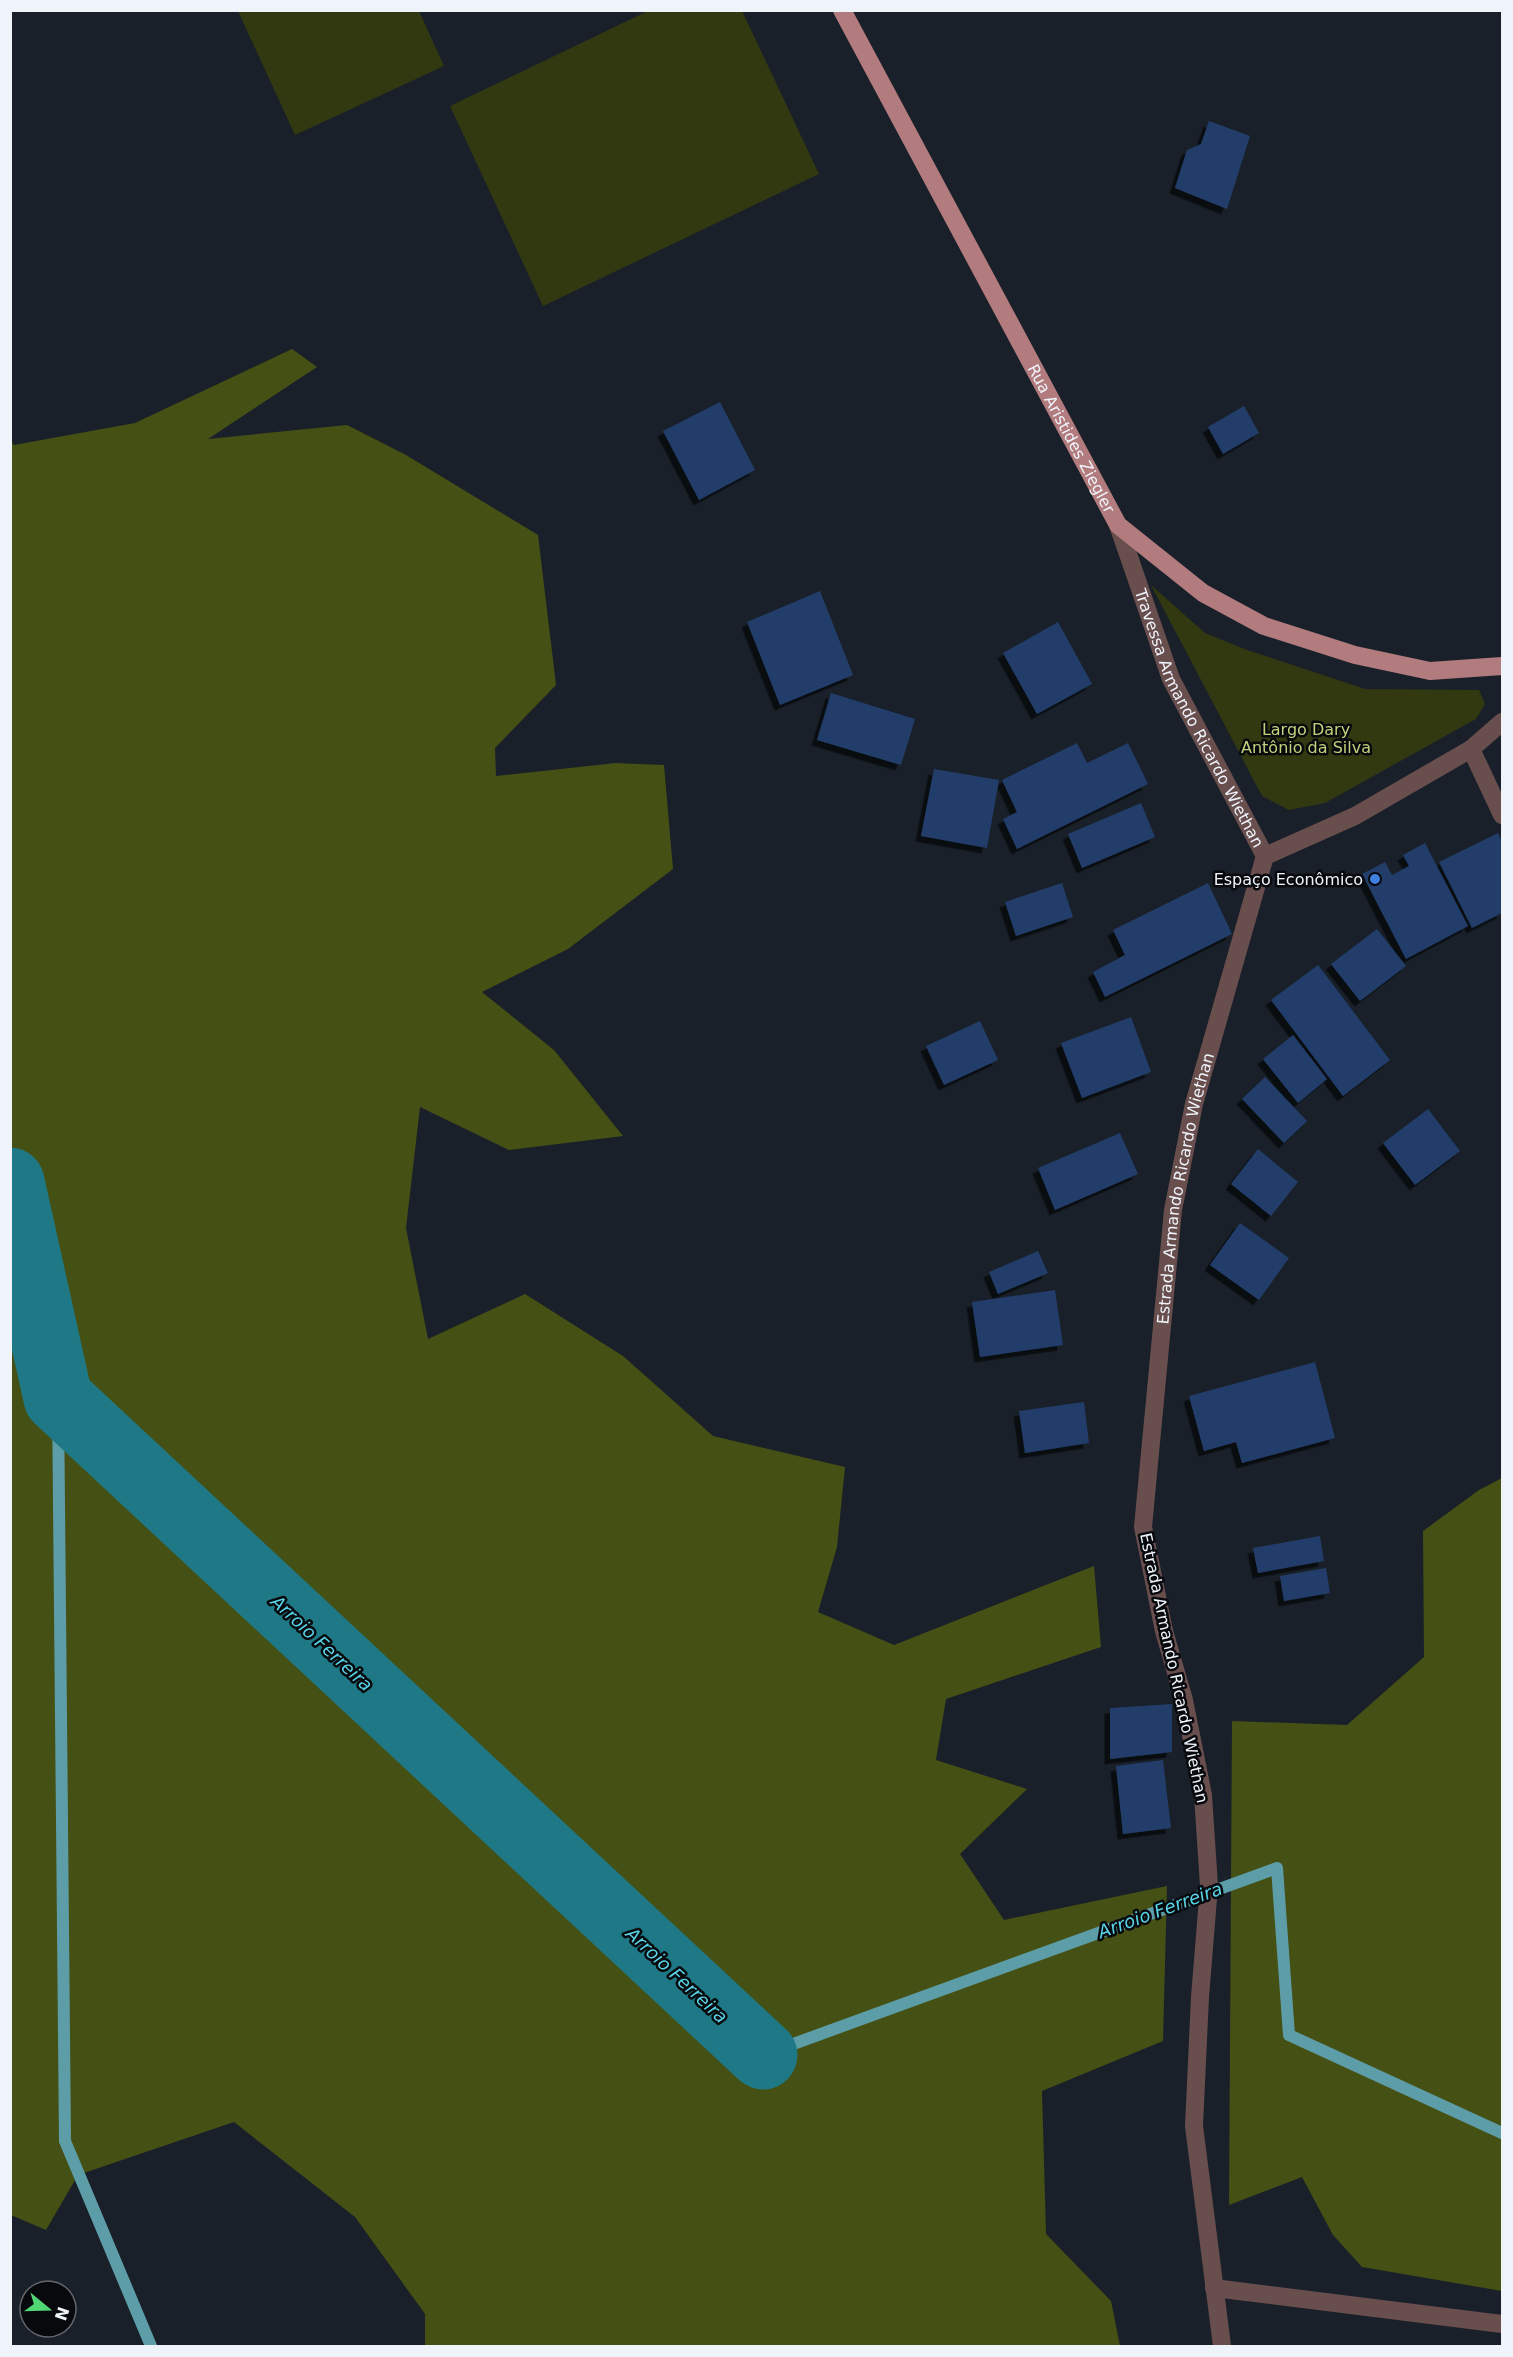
<svg xmlns="http://www.w3.org/2000/svg" width="1513" height="2357" font-family="'DejaVu Sans',sans-serif">
  <defs>
    <filter id="shadow"><feDropShadow dx="-5.5" dy="5.5" stdDeviation="0" flood-color="#0009"/></filter>
  </defs>
  <rect width="100%" height="100%" fill="#192029"/>
  <g fill="#323911">
    <path d="M 650,10 L 742,11 L 819,174 L 543,306 L 450,106 Z"/>
    <path d="M 238,11 L 419,11 L 444,66 L 295,135 Z"/>
    <path d="M 1151,585 L 1205,633 L 1247,650 L 1365,689 L 1479,690 L 1485,704 L 1476,719 L 1325,803 L 1289,810 L 1262,796 Z"/>
  </g>
  <g fill="#455014">
    <path d="M 292,349 L 317,367 L 208,439 L 347,425 L 406,455 L 538,535 L 556,685 L 495,748 L 496,776 L 616,763 L 664,765 L 673,869 L 568,949 L 482,992 L 554,1050 L 623,1136 L 509,1150 L 420,1107 L 406,1228 L 428,1339 L 525,1294 L 623,1356 L 713,1436 L 845,1467 L 837,1547 L 818,1612 L 894,1645 L 1094,1566 L 1101,1647 L 946,1699 L 936,1760 L 1027,1789 L 960,1854 L 1004,1920 L 1167,1886 L 1163,2041 L 1042,2091 L 1046,2234 L 1111,2301 L 1120,2346 L 425,2346 L 425,2314 L 355,2217 L 234,2122 L 78,2175 L 46,2230 L 11,2215 L 11,441 L 14,445 L 135,423 Z"/>
    <path d="M 1502,1478 L 1502,2291 L 1362,2267 L 1333,2235 L 1302,2177 L 1229,2205 L 1232,1721 L 1347,1725 L 1424,1657 L 1423,1531 L 1479,1490 Z"/>
  </g>
  <g fill="none" stroke-linecap="round" stroke-linejoin="round">
    <g stroke="#5d9da8" stroke-width="12">
      <path d="M 58,1398 L 65,2141 L 151,2346"/>
      <path d="M 763,2055 L 1277,1868 L 1289,2035 L 1502,2133"/>
    </g>
    <path stroke="#1f7885" stroke-width="69" d="M 10,1182 L 58,1398 L 763,2055"/>
  </g>
  <g fill="#213e69" filter="url(#shadow)">
    <path d="M 1209,121 L 1250,136 L 1227,209 L 1175,188 L 1187,150 L 1201,144 Z"/>
    <path d="M 720,402 L 755,470 L 699,500 L 663,431 Z"/>
    <path d="M 1244,406 L 1259,433 L 1223,454 L 1208,427 Z"/>
    <path d="M 820,591 L 853,675 L 780,705 L 747,622 Z"/>
    <path d="M 1058,622 L 1092,684 L 1037,714 L 1003,653 Z"/>
    <path d="M 831,693 L 915,719 L 901,765 L 817,740 Z"/>
    <path d="M 1077,743 L 1087,763 L 1128,743 L 1148,784 L 1017,849 L 1003,819 L 1017,812 L 1002,780 Z"/>
    <path d="M 934,769 L 999,780 L 987,848 L 921,836 Z"/>
    <path d="M 1141,803 L 1155,837 L 1082,868 L 1068,834 Z"/>
    <path d="M 1498,833 L 1502,842 L 1502,913 L 1472,928 L 1439,862 Z"/>
    <path d="M 1425,843 L 1468,926 L 1406,959 L 1362,874 L 1385,862 L 1392,875 L 1409,866 L 1403,855 Z"/>
    <path d="M 1062,883 L 1073,917 L 1016,936 L 1005,902 Z"/>
    <path d="M 1208,883 L 1232,934 L 1105,997 L 1093,972 L 1125,955 L 1113,930 Z"/>
    <path d="M 1377,929 L 1406,966 L 1360,1001 L 1331,964 Z"/>
    <path d="M 1318,965 L 1390,1060 L 1343,1096 L 1271,1000 Z"/>
    <path d="M 1131,1017 L 1151,1072 L 1082,1098 L 1061,1043 Z"/>
    <path d="M 980,1021 L 998,1060 L 944,1085 L 926,1046 Z"/>
    <path d="M 1293,1035 L 1327,1079 L 1298,1103 L 1263,1059 Z"/>
    <path d="M 1265,1077 L 1307,1121 L 1284,1143 L 1242,1099 Z"/>
    <path d="M 1428,1109 L 1460,1151 L 1415,1185 L 1383,1143 Z"/>
    <path d="M 1120,1133 L 1138,1174 L 1055,1210 L 1038,1168 Z"/>
    <path d="M 1258,1149 L 1298,1182 L 1271,1216 L 1231,1184 Z"/>
    <path d="M 1240,1223 L 1289,1258 L 1259,1300 L 1210,1265 Z"/>
    <path d="M 1038,1251 L 1048,1273 L 998,1294 L 989,1272 Z"/>
    <path d="M 1055,1290 L 1063,1345 L 980,1357 L 972,1302 Z"/>
    <path d="M 1315,1362 L 1335,1438 L 1242,1463 L 1236,1442 L 1204,1451 L 1189,1396 Z"/>
    <path d="M 1084,1402 L 1089,1443 L 1025,1453 L 1019,1411 Z"/>
    <path d="M 1320,1536 L 1324,1561 L 1258,1573 L 1253,1548 Z"/>
    <path d="M 1326,1568 L 1330,1593 L 1284,1601 L 1280,1576 Z"/>
    <path d="M 1172,1704 L 1172,1752 L 1110,1759 L 1110,1708 Z"/>
    <path d="M 1163,1760 L 1171,1828 L 1123,1834 L 1116,1766 Z"/>
  </g>
  <g fill="none" stroke-linecap="round" stroke-linejoin="round">
    <g stroke="#694e4e" stroke-width="18">
      <path id="s1" d="M 1118,525 L 1171,679 L 1265,856"/>
      <path d="M 1471,749 L 1502,815"/>
      <path d="M 1265,856 L 1355,816 L 1471,749 L 1502,722"/>
      <path d="M 1214,2288 L 1502,2324"/>
      <path id="s2" d="M 1222,2346 L 1194,2126 L 1200,1997 L 1209,1886 L 1203,1795 L 1184,1700 L 1164,1631 L 1143,1527 L 1173,1210 L 1194,1104 L 1265,856"/>
    </g>
    <path stroke="#b27b7d" stroke-width="18" id="s3" d="M 842,10 L 1118,525 L 1203,593 L 1264,626 L 1355,655 L 1430,671 L 1502,666"/>
  </g>
  <circle fill="#3f7fe0" stroke="#07090d" stroke-width="2" cx="1375" cy="879" r="6"/>
  <g text-anchor="middle" dominant-baseline="central" stroke-width="5" stroke-linejoin="round" paint-order="stroke">
    <g font-size="16" fill="#eff4fb" stroke="#07090d">
      <text stroke="none"><textPath href="#s3" startOffset="486">Rua Aristides Ziegler</textPath></text>
      <text stroke="none"><textPath href="#s1" startOffset="210">Travessa Armando Ricardo Wiethan</textPath></text>
      <text stroke="none"><textPath href="#s2" startOffset="1170">Estrada Armando Ricardo Wiethan</textPath></text>
      <text transform="translate(1174 1668) rotate(78)">Estrada Armando Ricardo Wiethan</text>
    </g>
    <g font-size="16" fill="#c0d27c" stroke="#07090d">
      <text x="1306" y="729">Largo Dary<tspan x="1306" dy="18">Antônio da Silva</tspan></text>
    </g>
    <g font-size="16" fill="#eff4fb" stroke="#07090d" text-anchor="end">
      <text x="1363" y="879">Espaço Econômico</text>
    </g>
    <g font-size="18" font-style="italic" fill="#58d5e8" stroke="#07090d">
      <text transform="translate(322 1643) rotate(43)">Arroio Ferreira</text>
      <text transform="translate(1160 1910) rotate(-20)">Arroio Ferreira</text>
      <text transform="translate(677 1975) rotate(43)">Arroio Ferreira</text>
    </g>
  </g>
  <rect width="1513" height="2357" fill="none" stroke="#eff4fb" stroke-width="24"/>
  <g transform="translate(48 2309) rotate(109)"><circle r="28" fill="#07090d" stroke="#64676c" stroke-width="1.5"/>
  <path d="M0-4.5L10 22L0 15L-10 22Z" fill="#50d674"/>
  <text y="-9" font-size="16" font-weight="bold" text-anchor="middle" fill="#eff4fb">N</text>
  </g>
</svg>
